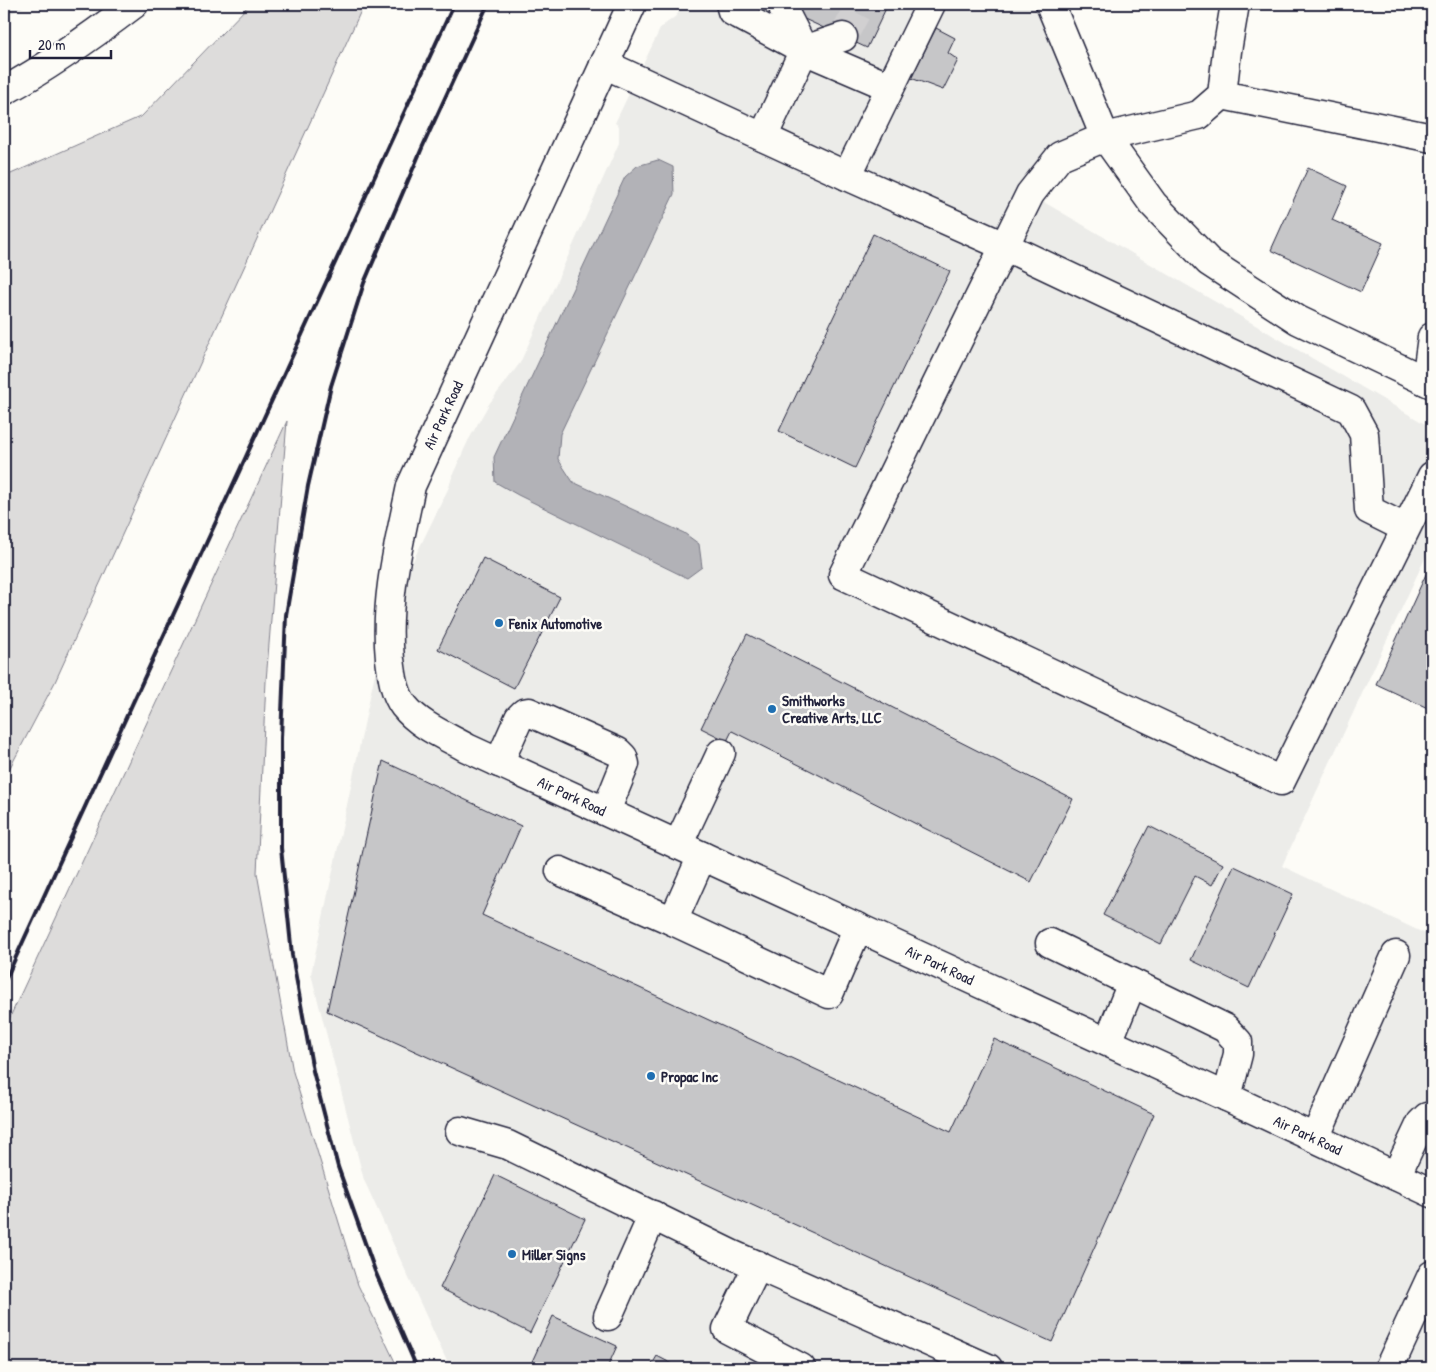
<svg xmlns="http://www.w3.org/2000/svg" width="1436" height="1372" font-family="'Patrick Hand',sans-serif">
  <rect width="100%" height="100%" fill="#fdfcf7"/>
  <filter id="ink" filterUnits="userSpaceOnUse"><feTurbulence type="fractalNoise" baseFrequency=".02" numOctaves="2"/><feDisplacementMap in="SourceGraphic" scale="10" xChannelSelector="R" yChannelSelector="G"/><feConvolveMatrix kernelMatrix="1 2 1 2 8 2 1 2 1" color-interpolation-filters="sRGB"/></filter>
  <g filter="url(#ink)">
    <g fill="#ecece9">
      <path d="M 4,4 L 28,4 L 4,17 Z"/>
      <path d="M 684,4 L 1050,4 L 1105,137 L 1030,194 L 1432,428 L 1432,543 L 1282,866 L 1432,937 L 1432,1368 L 450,1368 L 364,1180 L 311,974 L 388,612 L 449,487 L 453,474 L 468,441 L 489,404 L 520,363 L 619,143 L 619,126 L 615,123 L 661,27 L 676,16 Z"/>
    </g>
    <g fill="#dddcdb" stroke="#807f8b">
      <path d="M 250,4 L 364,4 L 55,682 L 4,779 L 4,177 L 142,116 Z"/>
      <path d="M 287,421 L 266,681 L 257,873 L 293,1072 L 358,1285 L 398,1368 L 4,1368 L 4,1030 Z"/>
    </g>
    <path fill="#b2b2b7" stroke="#787885" d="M 658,160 L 673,167 L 674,194 L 560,434 L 558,459 L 573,482 L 684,533 L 699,544 L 702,567 L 687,578 L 518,495 L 495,482 L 494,457 L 625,177 L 637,166 Z"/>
    <g fill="#c6c6c8" stroke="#22223b">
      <path d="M 772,4 L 888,4 L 867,48 Z"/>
      <path d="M 936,28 L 955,38 L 948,53 L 958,60 L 943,90 L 911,78 Z"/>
      <path d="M 1308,168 L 1347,186 L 1332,220 L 1383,243 L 1361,292 L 1271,250 Z"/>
      <path d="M 873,234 L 950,271 L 855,468 L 779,431 Z"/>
      <path d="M 483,558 L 560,597 L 514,688 L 438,649 Z"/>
      <path d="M 1432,561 L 1432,710 L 1376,684 Z"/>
      <path d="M 747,634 L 1073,799 L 1031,882 L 732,731 L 727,741 L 701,728 Z"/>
      <path d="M 383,761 L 521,826 L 482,915 L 951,1132 L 994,1039 L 1154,1114 L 1052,1342 L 327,1011 Z"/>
      <path d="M 1149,826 L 1223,864 L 1212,885 L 1195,876 L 1161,944 L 1103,915 Z"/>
      <path d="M 1234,866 L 1293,894 L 1249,988 L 1191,960 Z"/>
      <path d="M 495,1175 L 585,1219 L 530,1333 L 440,1288 Z"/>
      <path d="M 553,1316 L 617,1346 L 607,1368 L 529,1368 Z"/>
      <path d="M 657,1356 L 680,1368 L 650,1368 Z"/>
    </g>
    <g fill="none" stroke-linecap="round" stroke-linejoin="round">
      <path stroke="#d1d0d1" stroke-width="28" stroke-dasharray="28 14" stroke-linecap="butt" d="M 843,37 L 861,4"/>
      <g stroke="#22223b" stroke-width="31">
        <g id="minor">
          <path d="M 632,4 L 411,486 C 399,544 384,600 390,659 C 392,675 394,693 404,706 C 420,726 446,736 467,748 L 1227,1097 L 1432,1193"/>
          <path d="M 730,4 L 732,11 L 739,15 L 804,50 L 763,137"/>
          <path d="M 1050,4 L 1105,137 L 1153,204 L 1209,262 L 1298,320 L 1432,384"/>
          <path d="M 1235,4 L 1227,51 L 1222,95 L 1199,115 L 1105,137 L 1060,156 L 1030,194 L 843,575 L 1281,781 L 1432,476"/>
          <path d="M 784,11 L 804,50 L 843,37"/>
          <path d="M 804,50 L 890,87"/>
          <path d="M 604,64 L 847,176 L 1004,246 L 1351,410 L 1364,434 L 1369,510 L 1405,528"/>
          <path d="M 4,91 C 50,66 92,36 134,4"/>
          <path d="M 1222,95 L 1432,138"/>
          <path d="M 847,176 L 931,4"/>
          <path d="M 1426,381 L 1432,337"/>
          <path d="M 499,763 L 519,718 L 524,713 L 529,712 L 618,752 L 623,757 L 625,764 L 606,811"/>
          <path d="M 678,845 L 721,753"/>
          <path d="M 702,856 L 673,921 L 829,994 L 858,927"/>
          <path d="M 560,871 L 673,921"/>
          <path d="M 1050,943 L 1225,1028 L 1238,1042 L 1238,1054 L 1227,1097"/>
          <path d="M 1108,1042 L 1132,983"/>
          <path d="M 460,1131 L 508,1145 L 731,1254 L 988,1368"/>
          <path d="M 1315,1138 L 1396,955"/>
          <path d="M 1396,1176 L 1421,1123 L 1427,1117 L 1432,1117"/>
          <path d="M 758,1265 L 727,1329 L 801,1368"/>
          <path d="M 608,1316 L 653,1215"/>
          <path d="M 1389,1368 L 1432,1275"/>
        </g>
      </g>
      <use href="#minor" stroke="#fdfcf7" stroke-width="28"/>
      <g stroke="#22223b" stroke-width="4">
        <path d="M 4,983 L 454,4"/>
        <path d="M 417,1368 L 375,1271 L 338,1167 L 313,1071 L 292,955 L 281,848 L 281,738 L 286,615 L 308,486 L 331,386 L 364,283 L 422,148 L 488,4"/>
      </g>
    </g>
  </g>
  <g fill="#1f6fb2" stroke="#fdfcf7" stroke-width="2">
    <circle cx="499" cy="623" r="5"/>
    <circle cx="772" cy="709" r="5"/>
    <circle cx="651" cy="1076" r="5"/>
    <circle cx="512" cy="1254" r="5"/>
  </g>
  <g text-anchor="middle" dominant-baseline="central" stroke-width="5" stroke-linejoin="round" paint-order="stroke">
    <g font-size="15" fill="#22223b" stroke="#fdfcf7">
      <text transform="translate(443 415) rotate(-65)">Air Park Road</text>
      <text transform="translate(572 796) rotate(25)">Air Park Road</text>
      <text transform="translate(940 965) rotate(25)">Air Park Road</text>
      <text transform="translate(1308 1135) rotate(25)">Air Park Road</text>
    </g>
    <g font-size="15" font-weight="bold" fill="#22223b" stroke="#fdfcf7" text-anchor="start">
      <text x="509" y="623">Fenix Automotive</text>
      <text x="782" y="700">Smithworks<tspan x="782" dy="17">Creative Arts, LLC</tspan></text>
      <text x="661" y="1076">Propac Inc</text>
      <text x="522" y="1254">Miller Signs</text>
    </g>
  </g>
  <rect width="1436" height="1372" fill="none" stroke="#fdfcf7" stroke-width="20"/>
  <rect x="10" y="10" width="1416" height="1352" fill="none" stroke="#22223b" stroke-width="2" filter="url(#ink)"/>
  <path d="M30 50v8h81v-8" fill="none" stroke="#22223b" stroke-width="2.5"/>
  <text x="38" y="50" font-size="15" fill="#22223b" stroke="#fdfcf7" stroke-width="4" paint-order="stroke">20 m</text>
</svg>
